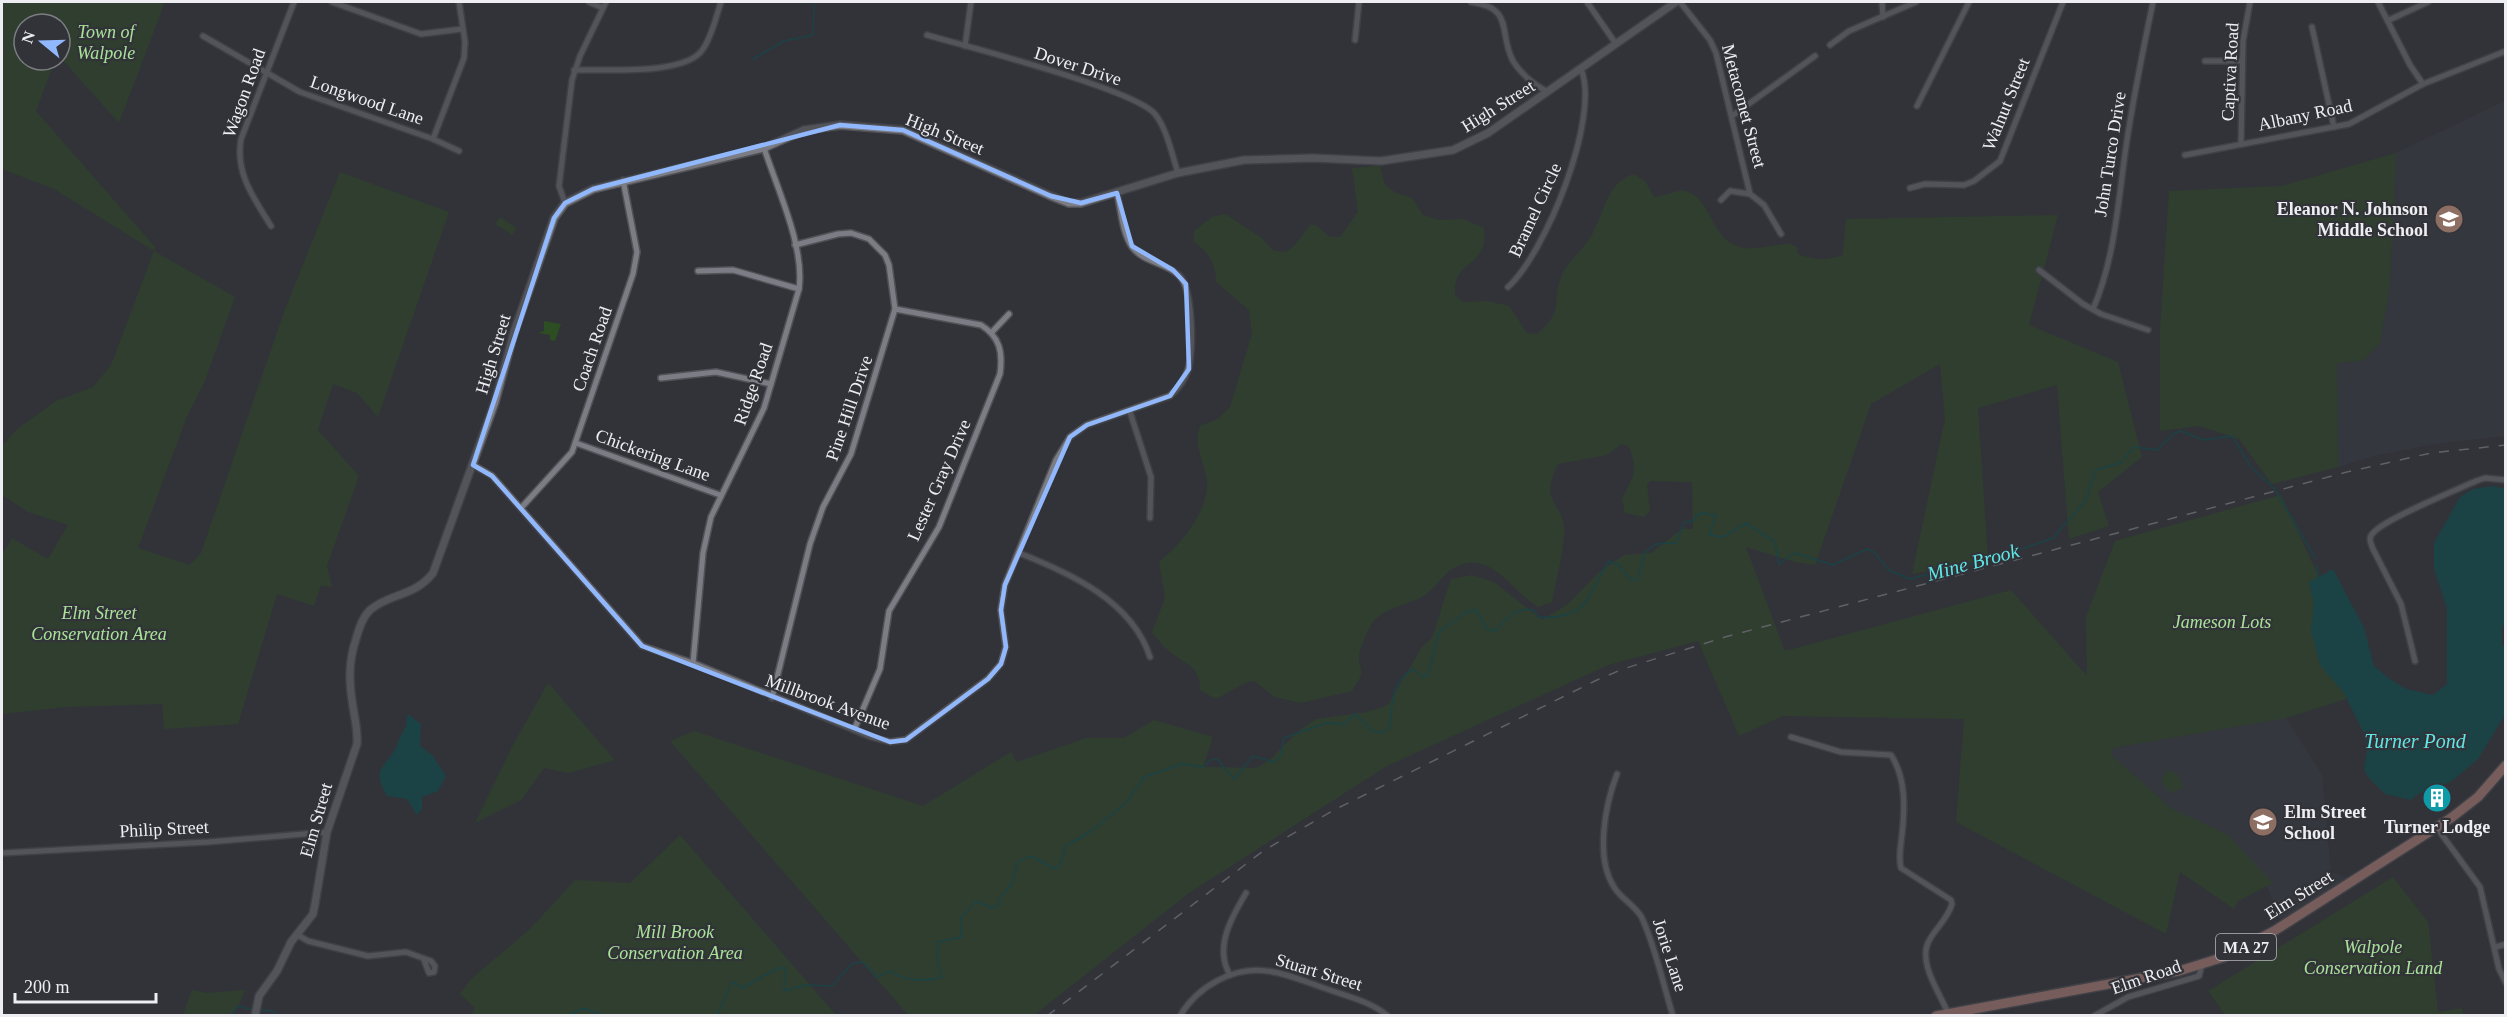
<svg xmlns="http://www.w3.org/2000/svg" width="2507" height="1017" font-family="'Times New Roman',serif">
  <rect width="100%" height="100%" fill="#323339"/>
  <g fill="#3b3c48">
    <path d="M 2505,101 L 2505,436 L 2435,444 L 2373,456 L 2338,467 L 2337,363 L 2363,361 L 2380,343 L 2390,285 L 2396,153 Z"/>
    <path d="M 2286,718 L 2322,775 L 2331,872 L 2347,878 L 2280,920 L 2267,886 L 2272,883 L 2228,835 L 2171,808 L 2111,755 L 2113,748 Z"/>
  </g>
  <g fill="#2d4d23">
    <path d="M 2,2 L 165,2 L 119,123 L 60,57 L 60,24 L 24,24 L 24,60 L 55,60 L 36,111 L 155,247 L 154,251 L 235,297 L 204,383 L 186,419 L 138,548 L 190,565 L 201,553 L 284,312 L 340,172 L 449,212 L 378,417 L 357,393 L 333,384 L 318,430 L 359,476 L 327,566 L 332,587 L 321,585 L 314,606 L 277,594 L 238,724 L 164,729 L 162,704 L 67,707 L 2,714 L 2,555 L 12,538 L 48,559 L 68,525 L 28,512 L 2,495 L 2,446 L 16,430 L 56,401 L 93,387 L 111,365 L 154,251 L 54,189 L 2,169 Z"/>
    <path d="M 2396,153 L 2390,285 L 2380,343 L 2363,361 L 2337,363 L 2338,467 L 2272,484 L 2239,439 L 2199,426 L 2160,431 L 2160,331 L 2169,191 L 2282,186 Z"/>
    <path d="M 1380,166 L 1385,185 L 1396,193 L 1412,198 L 1423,215 L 1439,220 L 1463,219 L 1484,228 C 1489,270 1452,258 1455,295 L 1463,302 L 1487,301 L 1509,306 L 1527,333 L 1537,334 C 1565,310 1551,305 1561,277 C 1568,260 1582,252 1591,236 C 1605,213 1605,185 1633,174 L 1645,181 L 1654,197 C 1664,197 1676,189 1685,191 C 1713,197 1709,242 1744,248 C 1758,250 1775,244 1790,244 L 1797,247 L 1798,254 C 1814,260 1826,261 1843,255 L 1846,219 L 2058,215 L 2029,325 L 2118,362 L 2142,457 L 2098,492 L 2109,526 L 2069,539 L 2057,385 L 1978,408 L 1988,559 L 1912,574 L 1945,419 L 1940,364 L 1871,404 L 1815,565 L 1795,562 L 1746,547 L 1785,651 L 2011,590 L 2087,676 L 2086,617 L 2115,541 L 2281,495 L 2371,691 L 2286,718 L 2113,748 L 2111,755 L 2171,808 L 2228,835 L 2273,883 L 2238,901 L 2234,909 L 2180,872 L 2166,934 L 1956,822 L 1964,719 L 1783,716 L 1739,736 L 1698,641 L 1608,665 L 1387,766 L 1189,893 L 1033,1016 L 908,1015 L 670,741 L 694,731 L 923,806 L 1011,752 L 1017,762 L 1086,738 L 1124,738 L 1154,720 L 1213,737 L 1203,767 L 1256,768 L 1269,761 L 1297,732 L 1316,719 L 1367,712 L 1388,705 L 1422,647 L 1432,638 L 1451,579 L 1472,575 L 1494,582 L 1542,620 L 1568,604 L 1598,573 L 1624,555 L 1651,553 L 1682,529 L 1693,529 L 1692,482 L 1651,481 L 1647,485 L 1650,511 L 1644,517 L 1625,513 L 1622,499 C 1633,476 1639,473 1629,447 L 1622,444 L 1607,455 L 1558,464 C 1537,505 1566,503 1564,533 C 1563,556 1556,580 1552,602 L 1538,607 C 1512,591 1489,547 1454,568 C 1441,575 1435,591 1420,598 C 1404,606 1379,609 1370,627 C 1366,635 1359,649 1359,657 C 1359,663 1362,670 1361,675 C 1359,680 1355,686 1352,691 L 1301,703 L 1275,697 L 1254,681 L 1247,682 L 1216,699 L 1200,690 C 1200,670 1192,667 1177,657 C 1167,651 1159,641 1152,632 L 1165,598 L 1159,562 C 1180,545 1207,513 1207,485 C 1207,464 1192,447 1200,426 L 1218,419 L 1230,407 L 1252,334 L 1249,310 L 1216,282 C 1216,263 1208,251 1193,241 L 1194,231 L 1212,217 L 1225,214 L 1262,238 L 1274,251 L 1286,252 L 1295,245 L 1310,225 L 1316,225 L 1330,237 L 1340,237 L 1358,212 L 1352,168 Z"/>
    <path d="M 500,217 L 517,228 L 512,235 L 495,224 Z"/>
    <path d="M 544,321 L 561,324 L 555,341 L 550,340 L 550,335 L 538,333 L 544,331 Z"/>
    <path d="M 548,683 L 615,760 L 568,773 L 544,768 L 521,800 L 475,823 L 513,745 Z"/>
    <path d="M 2168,770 L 2177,774 L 2184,787 L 2172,793 L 2166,789 L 2161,779 Z"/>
    <path d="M 680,835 L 836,1015 L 471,1015 L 475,1008 L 460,994 L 472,978 L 529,930 L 575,880 L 630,883 Z"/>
    <path d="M 2393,877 L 2428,922 L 2438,1012 L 2462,1008 L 2464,1015 L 2225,1015 L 2208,991 Z"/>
    <path d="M 192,990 L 207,993 L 245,990 L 237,1008 L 229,1015 L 183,1015 Z"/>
  </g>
  <g fill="#005455">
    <path d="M 2493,486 L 2505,489 L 2506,621 L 2502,628 L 2502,645 L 2506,648 L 2505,715 L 2478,759 L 2452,781 L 2418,794 L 2411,800 L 2385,794 L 2367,776 L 2364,768 L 2367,751 L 2364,734 L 2344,693 L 2320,665 L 2311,631 L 2314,605 L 2309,582 L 2333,569 L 2364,628 L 2374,666 L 2391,680 L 2407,689 L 2433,695 L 2447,684 L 2447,608 L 2434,569 L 2434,543 L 2460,497 L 2473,489 Z"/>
    <path d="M 408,714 L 421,724 L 420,746 L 433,756 L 446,776 L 438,791 L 422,797 L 422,809 L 417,815 L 407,799 L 387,796 C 369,766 389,766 397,745 C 399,738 402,734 405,728 C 407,724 406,718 408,714 Z"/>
  </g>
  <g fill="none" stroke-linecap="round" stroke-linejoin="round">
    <g stroke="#005455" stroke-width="1.5">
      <path d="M 753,59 L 784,41 L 813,35 L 814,2"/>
      <path d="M 2316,565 L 2318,576"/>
      <path d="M 260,1010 L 272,1011 L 277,1016"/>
      <path d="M 231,1016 L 238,1006 L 253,1010"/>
      <path d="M 567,1016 L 584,1008 L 604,1016"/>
      <path d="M 717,1016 L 732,982 L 742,988 L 778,968 L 785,968 L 784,991 L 805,985 L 832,986 L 853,963 L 863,962 L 878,977 L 890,971 C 905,981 925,982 942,977 L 937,959 L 938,942 L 962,937 L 960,919 L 976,901 L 992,908 L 998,905 C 999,895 1006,893 1011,885 C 1019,870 1009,863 1031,856 L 1053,868 L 1059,867 L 1066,846 L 1091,831 L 1127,802 L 1144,777 L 1182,764 L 1203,767 L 1211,760 L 1217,759 L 1234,779 L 1253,756 L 1274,762 L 1280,757 L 1284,738 L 1326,723 L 1345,724 L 1355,714 L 1373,731 L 1382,733 L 1390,727 C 1392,704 1391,682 1413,669 L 1423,677 L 1428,675 L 1439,632 L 1468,611 L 1476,610 L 1487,629 L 1495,631 C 1508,618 1515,607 1534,610 L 1538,617 C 1589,620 1586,597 1609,561 L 1619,565 L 1631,580 L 1637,580 L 1645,552 L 1656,544 L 1676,543 L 1684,523 L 1694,520 L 1700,513 L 1716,515 L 1709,535 L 1723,537 L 1746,523 L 1775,542 L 1779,564 L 1795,553 L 1833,565 L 1867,549 L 1874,552 L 1889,570 L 1909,579 L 1993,559 L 2053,538 L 2085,501 L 2096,470 L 2120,463 L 2134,447 L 2157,450 L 2173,434 L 2181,431 L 2204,440 L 2232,436 L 2251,467 L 2274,488 L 2315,558"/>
    </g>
    <g stroke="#515257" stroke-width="8">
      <g id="minor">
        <path d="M 332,2 L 421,34 L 462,29"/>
        <path d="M 589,2 L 603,8"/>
        <path d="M 1471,2 C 1515,8 1498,33 1513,61 C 1521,74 1535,85 1548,92"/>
        <path d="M 1587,2 L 1616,44"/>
        <path d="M 1680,2 L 1710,40 L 1716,53 L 1750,194 L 1764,205 L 1781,234"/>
        <path d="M 1882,2 L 1883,17"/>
        <path d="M 2378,2 L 2410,65 L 2423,84"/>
        <path d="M 2389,20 L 2428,2"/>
        <path d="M 2312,27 L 2334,127"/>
        <path d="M 927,35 C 968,47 1134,89 1155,114 C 1167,129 1172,155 1178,173"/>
        <path d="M 203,36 L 300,92 L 433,139 L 459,151"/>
        <path d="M 1355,40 L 1359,2"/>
        <path d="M 1830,45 L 1849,31 L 1916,2"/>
        <path d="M 965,46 L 971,2"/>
        <path d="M 2205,61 L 2242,61"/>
        <path d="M 574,70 C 604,69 686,76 703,49 C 712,36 716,17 721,2"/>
        <path d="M 1917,106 L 1969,2"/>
        <path d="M 1732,116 L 1815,56"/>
        <path d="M 433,139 L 464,58 L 465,42 L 459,2"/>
        <path d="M 2241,144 L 2243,41 L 2250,2"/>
        <path d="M 2185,155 L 2349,124 L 2423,84 L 2506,51"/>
        <path d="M 1910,188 L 1925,184 L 1964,185 L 1974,181 L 2000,161 L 2063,2"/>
        <path d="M 1721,200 L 1730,191 L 1750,194"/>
        <path d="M 565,203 L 559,186 L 572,80 L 580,56 L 606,2"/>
        <path d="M 271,226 C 254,198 235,174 241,139 L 294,2"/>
        <path d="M 2039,270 L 2083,304 L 2101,314 L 2148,330"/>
        <path d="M 698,271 L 733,270 L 799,289"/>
        <path d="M 1508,287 C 1545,254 1601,117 1581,69"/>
        <path d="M 2093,309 C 2115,259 2118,201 2126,147 C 2133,98 2143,50 2153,2"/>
        <path d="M 992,332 L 1009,314"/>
        <path d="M 661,378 L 716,372 L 771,384"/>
        <path d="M 1130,412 L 1151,477 L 1150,518"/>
        <path d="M 576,443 L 720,495"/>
        <path d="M 473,465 L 492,476 L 642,646 L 693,663 L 871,737 L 890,742 L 906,740 L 988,679 L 1001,664 L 1006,647 L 1001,610 L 1005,585 L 1056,460 L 1070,437 L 1087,425 L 1170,396 C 1178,389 1185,380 1188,370 C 1194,352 1193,288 1179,275 C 1166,263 1143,262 1132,247 C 1122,232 1121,210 1117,193"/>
        <path d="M 521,508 L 572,452 L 633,274 L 637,252 L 623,180"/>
        <path d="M 1019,553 C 1070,573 1132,601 1150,657"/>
        <path d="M 2415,661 L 2401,604 L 2373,549 C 2370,542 2368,537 2374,532 C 2387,518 2454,491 2476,481 L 2485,478 L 2506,480"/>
        <path d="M 693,663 L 703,553 L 711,517 L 764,408 L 799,289 C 805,247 777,188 764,148"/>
        <path d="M 772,698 L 810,544 L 823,507 L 851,454 L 895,309 L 889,265 L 885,255 L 869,239 L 851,233 L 838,234 L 795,245"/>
        <path d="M 854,730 L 880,669 L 889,611 L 939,527 L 1000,374 C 1003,352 1000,337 981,325 L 895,309"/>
        <path d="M 1791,737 L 1841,752 L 1891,755 C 1906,778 1905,808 1902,834 C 1901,845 1898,857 1901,868 L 1951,900 L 1952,904 C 1948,918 1937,927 1930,939 C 1916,961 1940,993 1948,1013"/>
        <path d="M 1617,774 C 1605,805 1595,858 1614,887 C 1621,899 1636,906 1642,918 C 1656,949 1663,984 1673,1016"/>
        <path d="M 2437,828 L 2480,887 L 2499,969 L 2506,983"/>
        <path d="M 2,853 L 208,842 L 327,832"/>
        <path d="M 296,934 L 308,941 L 368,956 L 406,952 L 431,961 L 435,966 L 434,972 L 429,973 L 424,960"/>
        <path d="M 2496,947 L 2506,944"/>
        <path d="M 1230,975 C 1214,948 1231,918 1246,893"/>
        <path d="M 1180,1016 C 1197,987 1233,966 1267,971 C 1286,973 1306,982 1324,988 C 1346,996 1370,1001 1388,1016"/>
        <path d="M 2094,1016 L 2128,997 L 2199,976 L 2202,965"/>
      </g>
    </g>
    <g stroke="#515257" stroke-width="10">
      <path id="tertiary" d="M 255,1016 L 259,996 L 277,971 L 291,942 L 313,914 L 315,904 L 327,832 L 357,744 C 358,731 355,720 353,707 C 349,683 348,663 356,639 C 359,629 362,618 370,610 C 390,593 414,597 433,573 L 495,402 L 514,332 L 554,218 L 565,203 L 593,189 L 764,148 L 804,130 L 840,125 L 903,130 L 1051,196 L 1069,203 L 1081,203 L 1178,173 L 1244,160 L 1313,158 L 1381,161 L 1453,150 L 1488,133 L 1676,2"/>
    </g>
    <g stroke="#515257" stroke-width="12">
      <path id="primary" d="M 1936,1016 L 2179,971 L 2224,957 L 2274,931 L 2451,818 L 2478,797 L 2506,765"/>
    </g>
    <use href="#minor" stroke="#7c7d84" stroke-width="5"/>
    <use href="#tertiary" stroke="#7c7d84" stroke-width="7"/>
    <use href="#primary" stroke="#c99186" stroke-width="9"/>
    <path stroke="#98999e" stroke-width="1.5" stroke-dasharray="10 10" stroke-linecap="butt" d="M 1047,1016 L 1263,851 L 1334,810 L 1597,680 L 1623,669 L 1725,637 L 2347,472 L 2431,453 L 2506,445"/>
  </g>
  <path d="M0 0H2507V1017H0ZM 840,125 L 903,130 L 1051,196 L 1081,203 L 1117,193 L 1132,246 L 1173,270 L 1186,284 L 1189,369 L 1170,396 L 1087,425 L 1070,437 L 1005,585 L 1001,610 L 1006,647 L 1001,664 L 988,679 L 906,740 L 890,742 L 642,646 L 492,476 L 473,465 L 554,218 L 565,203 L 593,189 Z" fill="#323339" fill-opacity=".55" fill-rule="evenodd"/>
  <path fill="none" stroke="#91b8fd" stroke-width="4.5" stroke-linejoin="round" d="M 840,125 L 903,130 L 1051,196 L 1081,203 L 1117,193 L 1132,246 L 1173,270 L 1186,284 L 1189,369 L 1170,396 L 1087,425 L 1070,437 L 1005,585 L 1001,610 L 1006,647 L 1001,664 L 988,679 L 906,740 L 890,742 L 642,646 L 492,476 L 473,465 L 554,218 L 565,203 L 593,189 Z"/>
  <defs>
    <g id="school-disc" transform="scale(1.5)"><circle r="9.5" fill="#8d6e63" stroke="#323339"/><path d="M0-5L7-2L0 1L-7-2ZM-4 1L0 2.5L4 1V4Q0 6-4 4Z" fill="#fff"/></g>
    <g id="building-disc" transform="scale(1.5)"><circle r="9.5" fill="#0f9aa8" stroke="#323339"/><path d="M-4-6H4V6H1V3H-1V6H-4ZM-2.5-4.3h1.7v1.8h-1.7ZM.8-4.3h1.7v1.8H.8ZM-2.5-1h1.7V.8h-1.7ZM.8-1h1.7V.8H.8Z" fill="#fff"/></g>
  </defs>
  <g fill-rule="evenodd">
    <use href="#school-disc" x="2449" y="219"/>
    <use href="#building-disc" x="2437" y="798"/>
    <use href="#school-disc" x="2263" y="822"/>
  </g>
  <g text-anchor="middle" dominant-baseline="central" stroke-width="4.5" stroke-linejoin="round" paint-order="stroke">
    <rect fill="#323339" stroke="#b6b6ba" stroke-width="1.5" x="2216" y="934" width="60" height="26" rx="4.5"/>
    <g font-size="16" font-weight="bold" fill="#eeeef2">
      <text x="2246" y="947">MA 27</text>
    </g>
    <g font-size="18" font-style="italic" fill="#a9e398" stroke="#323339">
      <text x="106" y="32">Town of<tspan x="106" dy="21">Walpole</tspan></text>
      <text x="99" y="613">Elm Street<tspan x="99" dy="21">Conservation Area</tspan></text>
      <text x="2222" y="622">Jameson Lots</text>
      <text x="675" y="932">Mill Brook<tspan x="675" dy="21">Conservation Area</tspan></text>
      <text x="2373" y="947">Walpole<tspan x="2373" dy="21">Conservation Land</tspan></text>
    </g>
    <g font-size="18" fill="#eeeef2" stroke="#323339">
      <text transform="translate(1078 66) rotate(18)">Dover Drive</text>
      <text transform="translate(2230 72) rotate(-87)">Captiva Road</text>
      <text transform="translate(244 93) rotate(-70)">Wagon Road</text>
      <text transform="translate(367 100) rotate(19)">Longwood Lane</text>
      <text transform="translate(2006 104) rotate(-68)">Walnut Street</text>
      <text transform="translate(1498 106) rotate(-32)">High Street</text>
      <text transform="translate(1744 106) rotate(75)">Metacomet Street</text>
      <text transform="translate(2305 115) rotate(-12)">Albany Road</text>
      <text transform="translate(945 134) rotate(22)">High Street</text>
      <text transform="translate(2110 154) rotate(-81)">John Turco Drive</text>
      <text transform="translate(1535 210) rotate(-65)">Bramel Circle</text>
      <text transform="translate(592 349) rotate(-71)">Coach Road</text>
      <text transform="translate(493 354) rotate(-73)">High Street</text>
      <text transform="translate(753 384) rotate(-71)">Ridge Road</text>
      <text transform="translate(849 408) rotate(-71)">Pine Hill Drive</text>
      <text transform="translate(653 455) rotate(20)">Chickering Lane</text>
      <text transform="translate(939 480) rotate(-66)">Lester Gray Drive</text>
      <text transform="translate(828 702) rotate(20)">Millbrook Avenue</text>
      <text transform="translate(316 820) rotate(-74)">Elm Street</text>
      <text transform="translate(164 829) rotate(-3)">Philip Street</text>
      <text transform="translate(2299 895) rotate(-32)">Elm Street</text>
      <text transform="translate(1670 955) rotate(72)">Jorie Lane</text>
      <text transform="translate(1319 972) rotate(17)">Stuart Street</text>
      <text transform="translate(2146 977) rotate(-19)">Elm Road</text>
    </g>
    <g font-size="18" font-weight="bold" fill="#eeeef2" stroke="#323339" text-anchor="end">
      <text x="2428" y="209">Eleanor N. Johnson<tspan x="2428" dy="21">Middle School</tspan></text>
      <text x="2284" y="812" text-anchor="start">Elm Street<tspan x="2284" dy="21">School</tspan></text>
      <text x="2437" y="827" text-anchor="middle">Turner Lodge</text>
    </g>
    <g font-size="20" font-style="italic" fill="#5fe7e7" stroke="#323339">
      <text transform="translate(1973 562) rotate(-15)">Mine Brook</text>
      <text x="2415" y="741">Turner Pond</text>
    </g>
  </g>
  <rect width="2507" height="1017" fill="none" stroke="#eeeef2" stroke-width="6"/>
  <g transform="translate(42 42) rotate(289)"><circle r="28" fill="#323339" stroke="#7d7e83" stroke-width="1.5"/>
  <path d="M0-4.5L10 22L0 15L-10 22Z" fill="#91b8fd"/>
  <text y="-9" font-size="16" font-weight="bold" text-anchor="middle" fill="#eeeef2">N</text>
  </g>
  <path d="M15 993v9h141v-9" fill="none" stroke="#eeeef2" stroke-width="3"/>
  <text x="24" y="993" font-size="18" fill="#eeeef2" stroke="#323339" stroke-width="4.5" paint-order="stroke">200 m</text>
</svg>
